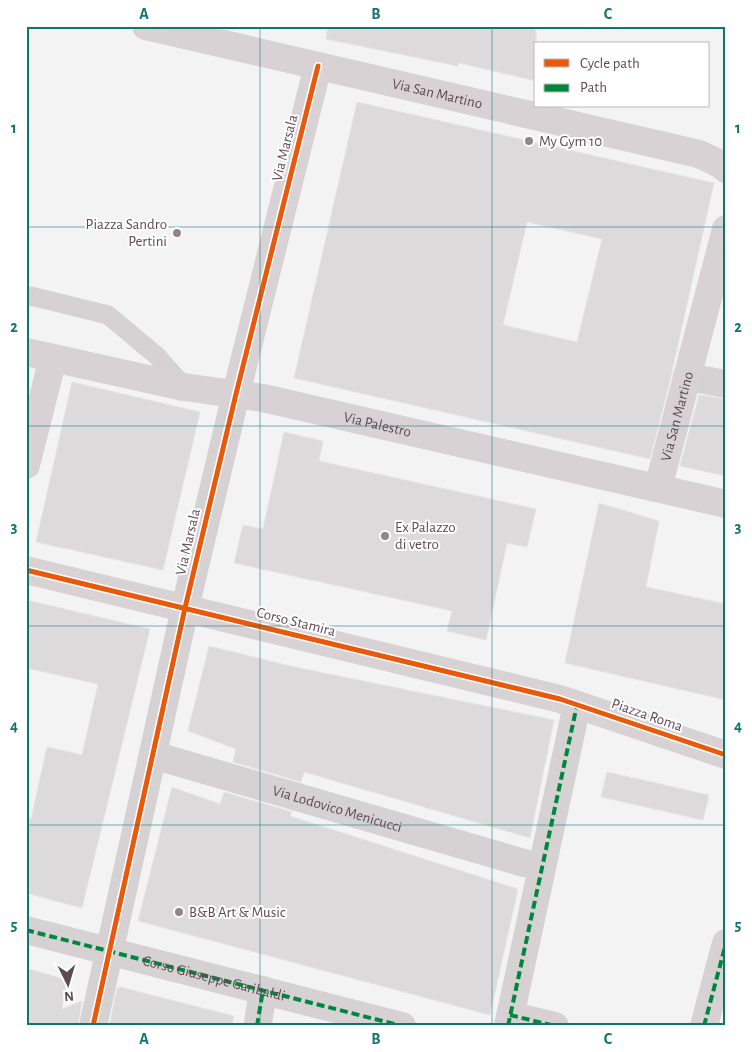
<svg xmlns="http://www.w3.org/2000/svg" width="752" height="1052" font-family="'Alegreya Sans',sans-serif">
  <rect width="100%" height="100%" fill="#f3f3f3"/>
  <g fill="#dddadb" stroke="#e6e4e5" fill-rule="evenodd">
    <path d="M 328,26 L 536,26 L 536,81 L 459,63 L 458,66 L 326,39 Z"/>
    <path d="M 357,102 L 714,183 L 669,385 L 650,459 L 294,378 ZM 527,222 L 602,239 L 577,342 L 503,325 Z"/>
    <path d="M 72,382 L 200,412 L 163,570 L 36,542 Z"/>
    <path d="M 699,395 L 726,399 L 726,476 L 680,466 Z"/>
    <path d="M 284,432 L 323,441 L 319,461 L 536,509 L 527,547 L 507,543 L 486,640 L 447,631 L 452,611 L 234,563 L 243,525 L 263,529 Z"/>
    <path d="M 599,503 L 659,521 L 646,587 L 726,604 L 726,700 L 565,663 Z"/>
    <path d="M 26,600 L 150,629 L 82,908 L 26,893 L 26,818 L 31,819 L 47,747 L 82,755 L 98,684 L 26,668 Z"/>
    <path d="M 209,646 L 295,667 L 554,720 L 530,838 L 304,772 L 301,782 L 233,762 L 236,749 L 188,731 Z"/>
    <path d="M 607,772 L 709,795 L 703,820 L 601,797 Z"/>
    <path d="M 172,787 L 220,804 L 224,792 L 292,812 L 290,816 L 518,889 L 490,1015 L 138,921 Z"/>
    <path d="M 26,968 L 67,980 L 62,1009 L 82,1001 L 78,1026 L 26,1026 Z"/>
    <path d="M 120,987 L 234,1016 L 232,1026 L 109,1026 L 117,988 Z"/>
  </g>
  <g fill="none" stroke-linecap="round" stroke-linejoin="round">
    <path stroke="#d6d2d4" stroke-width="19" d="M 26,298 L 31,296 L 108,315 L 157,356 L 184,387"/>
    <g stroke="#d6d2d4" stroke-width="28">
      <path d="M 687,377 L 726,384"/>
      <path id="s1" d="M 153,755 L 524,863"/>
      <path id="s2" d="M 26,930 L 402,1026"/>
      <path d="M 510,1015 L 555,1026"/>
      <path d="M 258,1023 L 263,990"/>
      <path d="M 93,1026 L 185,608 L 236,394"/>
      <path d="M 508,1026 L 577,705"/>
      <path d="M 704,1026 L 726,943"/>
    </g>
    <g stroke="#d8d2d4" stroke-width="28">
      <path id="s3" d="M 146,26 L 699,154 L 720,164 L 726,169"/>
      <path id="s4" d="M 26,352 L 184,387 L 263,398 L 726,504"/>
      <path d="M 236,394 L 318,66"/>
      <path d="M 26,465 L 53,358"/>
      <path id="s5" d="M 658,488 L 726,229"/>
      <path d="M 26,570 L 560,699 L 726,755"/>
    </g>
    <g stroke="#00873e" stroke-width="4" stroke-dasharray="8 4" stroke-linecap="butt">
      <path d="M 26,930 L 402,1026"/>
      <path d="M 510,1015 L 555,1026"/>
      <path d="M 257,1026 L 263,990"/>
      <path d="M 508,1026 L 577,705"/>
      <path d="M 704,1026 L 726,943"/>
    </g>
    <g stroke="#fff" stroke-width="8">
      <g id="cycleway">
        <path d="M 26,570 L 560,699 L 726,755"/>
        <path d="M 93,1026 L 185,608 L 236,394 L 318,66"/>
      </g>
    </g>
    <use href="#cycleway" stroke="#e8590c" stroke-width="5"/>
  </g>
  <path fill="none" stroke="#0f766e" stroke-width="1" stroke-opacity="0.55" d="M 260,26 L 260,1026M 492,26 L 492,1026M 26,227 L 726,227M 26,426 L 726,426M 26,626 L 726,626M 26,825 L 726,825"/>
  <g fill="#93848a" stroke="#fff" stroke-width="2">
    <circle cx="529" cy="141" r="5"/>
    <circle cx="177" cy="233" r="5"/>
    <circle cx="385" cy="536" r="5"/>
    <circle cx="179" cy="912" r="5"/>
  </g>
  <g text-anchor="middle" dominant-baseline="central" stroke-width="4" stroke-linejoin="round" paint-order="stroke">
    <g font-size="15" fill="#604952" stroke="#fff">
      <text stroke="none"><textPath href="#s3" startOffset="299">Via San Martino</textPath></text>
      <text transform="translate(285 148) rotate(-76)">Via Marsala</text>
      <text stroke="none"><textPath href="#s5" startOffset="74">Via San Martino</textPath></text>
      <text stroke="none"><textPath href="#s4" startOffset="359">Via Palestro</textPath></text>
      <text transform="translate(188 542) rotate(-77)">Via Marsala</text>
      <text transform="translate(296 622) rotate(14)">Corso Stamira</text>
      <text transform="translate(647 715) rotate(19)">Piazza Roma</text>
      <text stroke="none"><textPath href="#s1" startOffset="192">Via Lodovico Menicucci</textPath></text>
      <text stroke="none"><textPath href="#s2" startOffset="194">Corso Giuseppe Garibaldi</textPath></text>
    </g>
    <g font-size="15" fill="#604952" stroke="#fff" text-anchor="start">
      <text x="539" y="141">My Gym 10</text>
      <text x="167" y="224" text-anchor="end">Piazza Sandro<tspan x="167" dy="17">Pertini</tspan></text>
      <text x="395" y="527">Ex Palazzo<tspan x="395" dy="17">di vetro</tspan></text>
      <text x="189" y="912">B&amp;B Art &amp; Music</text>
    </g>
  </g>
  <rect width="752" height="1052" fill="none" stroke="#ffffff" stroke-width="55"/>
  <rect x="534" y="42" width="175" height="65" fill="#ffffff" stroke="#bfb6ba"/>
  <rect x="544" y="59" width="25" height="8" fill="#e8590c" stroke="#bfb6ba"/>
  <text x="580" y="68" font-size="15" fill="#604952">Cycle path</text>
  <rect x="544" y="84" width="25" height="8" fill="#00873e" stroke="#bfb6ba"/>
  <text x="580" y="92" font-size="15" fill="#604952">Path</text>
  <g transform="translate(68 984) rotate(175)" stroke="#ffffff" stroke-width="4" paint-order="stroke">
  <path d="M0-4L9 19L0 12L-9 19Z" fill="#604952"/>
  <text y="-8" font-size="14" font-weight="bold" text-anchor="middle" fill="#604952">N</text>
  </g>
  <rect x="28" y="28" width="696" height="996" fill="none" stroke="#0f766e" stroke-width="2"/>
  <g font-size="16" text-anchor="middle" font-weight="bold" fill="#0f766e">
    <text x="144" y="19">A</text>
    <text x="376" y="19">B</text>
    <text x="608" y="19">C</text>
    <text x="14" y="133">1</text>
    <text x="738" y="133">1</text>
    <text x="14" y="332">2</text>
    <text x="738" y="332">2</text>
    <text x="14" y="532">3</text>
    <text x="738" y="532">3</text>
    <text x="14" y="731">4</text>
    <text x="738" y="731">4</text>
    <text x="14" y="930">5</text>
    <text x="738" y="930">5</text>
    <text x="144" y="1044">A</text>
    <text x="376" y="1044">B</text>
    <text x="608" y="1044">C</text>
  </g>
</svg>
